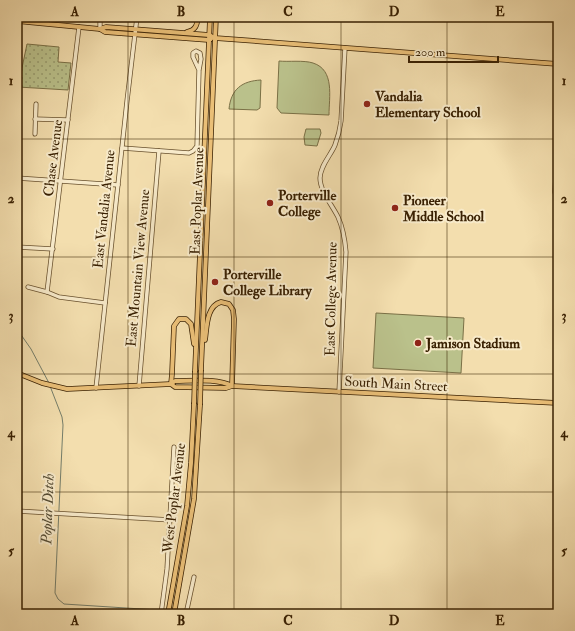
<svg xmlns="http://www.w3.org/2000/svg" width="575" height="631" font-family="'IM FELL Double Pica',serif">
  <defs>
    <pattern id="park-dots" width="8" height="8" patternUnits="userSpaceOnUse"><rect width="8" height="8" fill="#bac18b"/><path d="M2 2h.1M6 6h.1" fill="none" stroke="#989c6f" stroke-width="1.8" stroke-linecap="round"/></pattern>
  </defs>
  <rect width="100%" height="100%" fill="#f3deae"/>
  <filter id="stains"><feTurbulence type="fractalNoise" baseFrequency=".005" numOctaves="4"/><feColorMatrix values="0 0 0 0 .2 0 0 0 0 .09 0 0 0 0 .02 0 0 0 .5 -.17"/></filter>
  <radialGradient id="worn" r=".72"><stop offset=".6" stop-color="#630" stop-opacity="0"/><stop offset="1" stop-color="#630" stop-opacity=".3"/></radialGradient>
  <path fill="url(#park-dots)" stroke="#7a7046" d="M 27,44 L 59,47 L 58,62 L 71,63 L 68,90 L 18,87 Z"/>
  <g fill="#bac18b" stroke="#7a7046">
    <path d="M 279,61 C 288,62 304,60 313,63 C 335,70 329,97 329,115 L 281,113 L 277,108 Z"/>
    <path d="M 261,80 L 260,108 L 257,110 L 229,109 C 231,89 242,81 261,80 Z"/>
    <path d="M 306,129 L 320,129 L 321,133 L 317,146 L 305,145 L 304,137 Z"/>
    <path d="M 376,313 L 464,318 L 461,373 L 373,368 Z"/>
  </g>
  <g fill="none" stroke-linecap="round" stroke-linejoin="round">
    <g stroke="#747d6a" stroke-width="1">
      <path d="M 17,44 L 21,24"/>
      <path d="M 17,329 L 31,349 L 49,383"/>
      <path d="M 50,386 L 62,417 L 63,425 L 55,593 L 58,599 L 64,604 L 157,610"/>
    </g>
    <g stroke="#68502d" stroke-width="5">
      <g id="minor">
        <path d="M 100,29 L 100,17"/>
        <path d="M 35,119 L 68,120"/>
        <path d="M 558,129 L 555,192 L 556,197 L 558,199"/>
        <path d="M 35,134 L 36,104"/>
        <path d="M 122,148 L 189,153 L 193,151 L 197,146 L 199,70 L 201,59 L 200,53 L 196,51 L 193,53 L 193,57 L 199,70"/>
        <path d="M 17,178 L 118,185"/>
        <path d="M 17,247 L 53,249"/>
        <path d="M 28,287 L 47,292 L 59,297 L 105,303"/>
        <path d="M 47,292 L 79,27"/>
        <path d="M 139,386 L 159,151"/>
        <path d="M 96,388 L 127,101 L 137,17"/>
        <path d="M 339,392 L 346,252 C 345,240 343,228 338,217 C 332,205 320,191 320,178 C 320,166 331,155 335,145 C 338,137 340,129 341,121 L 345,48"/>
        <path d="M 17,511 L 171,520"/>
        <path d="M 161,614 L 167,569 L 174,447"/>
        <path d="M 186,614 L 194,577"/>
      </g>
    </g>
    <g stroke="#392002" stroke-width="5.5">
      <g id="major">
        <path d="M 17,21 L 100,29 L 106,27 L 209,35 L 215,38 L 558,64"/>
        <path d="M 100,29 L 105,32 L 209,40 L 211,39"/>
        <path d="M 187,32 C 196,30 197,25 198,17"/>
        <path d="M 205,340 C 207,328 206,306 221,302 L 229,304 L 233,310 L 234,319 L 232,386"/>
        <path d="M 201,370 L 216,17"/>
        <path d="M 195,371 L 210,17"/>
        <path d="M 17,373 L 42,383 L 67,389 L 171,384 L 175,387 L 226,388 L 232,386 L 558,403"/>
        <path d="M 171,384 L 172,374 L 174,326 L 179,319 L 186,319 L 191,324 L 194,344"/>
        <path d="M 171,384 L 175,381 C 191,381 218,378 232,386"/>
        <path d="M 168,614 L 187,506 L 191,463 L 194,404"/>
        <path d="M 174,614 L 194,499 L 200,405"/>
      </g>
    </g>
    <use href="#minor" stroke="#f7eaca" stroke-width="3.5"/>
    <use href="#major" stroke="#eabf77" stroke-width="4"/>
    <g stroke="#392002" stroke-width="5.5" stroke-linecap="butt">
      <g id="major-bridge">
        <path d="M 194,404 L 195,371"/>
        <path d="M 200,405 L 201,370"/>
      </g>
    </g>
    <use href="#major-bridge" stroke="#eabf77" stroke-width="4"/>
  </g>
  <path fill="none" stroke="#392002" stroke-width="1" stroke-opacity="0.55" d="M 128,17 L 128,614M 234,17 L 234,614M 341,17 L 341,614M 447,17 L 447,614M 17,139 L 558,139M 17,257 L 558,257M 17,374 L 558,374M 17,492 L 558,492"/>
  <g fill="#8f2418" stroke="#f7eaca" stroke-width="1.5">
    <circle cx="367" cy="104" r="4"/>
    <circle cx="270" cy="203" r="4"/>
    <circle cx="395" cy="208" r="4"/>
    <circle cx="215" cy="282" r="4"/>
    <circle cx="418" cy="343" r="4"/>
  </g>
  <g text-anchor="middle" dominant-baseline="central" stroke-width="4" stroke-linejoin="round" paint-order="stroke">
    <g font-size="14" font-weight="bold" fill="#392002" stroke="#f7eaca" text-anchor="start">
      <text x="375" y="96">Vandalia<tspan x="375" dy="16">Elementary School</tspan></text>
      <text x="278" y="195">Porterville<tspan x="278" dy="16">College</tspan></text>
      <text x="403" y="200">Pioneer<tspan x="403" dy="16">Middle School</tspan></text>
      <text x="223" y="274">Porterville<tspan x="223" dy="16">College Library</tspan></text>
      <text x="426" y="343">Jamison Stadium</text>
    </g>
    <g font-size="14" fill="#392002" stroke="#f7eaca">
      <text transform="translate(53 158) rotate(-83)">Chase Avenue</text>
      <text transform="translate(197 201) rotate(-88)">East Poplar Avenue</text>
      <text transform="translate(104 209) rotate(-84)">East Vandalia Avenue</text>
      <text transform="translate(138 268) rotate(-85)">East Mountain View Avenue</text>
      <text transform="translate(331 299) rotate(-89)">East College Avenue</text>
      <text transform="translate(396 384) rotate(3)">South Main Street</text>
      <text transform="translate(174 498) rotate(-83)">West Poplar Avenue</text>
    </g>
    <g font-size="15" font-style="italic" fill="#574e36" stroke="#f7eaca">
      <text transform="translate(48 509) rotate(-88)">Poplar Ditch</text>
    </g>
  </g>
  <rect width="575" height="631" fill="none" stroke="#f3deae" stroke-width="44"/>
  <path d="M409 56v6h89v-6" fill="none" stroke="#392002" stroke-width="2"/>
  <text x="415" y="56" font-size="12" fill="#392002" stroke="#f7eaca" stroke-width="3" paint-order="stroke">200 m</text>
  <rect x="22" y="22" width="531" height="587" fill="none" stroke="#392002" stroke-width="1.5"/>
  <g font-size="13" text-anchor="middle" font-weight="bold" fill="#392002">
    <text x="75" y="16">A</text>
    <text x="181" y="16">B</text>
    <text x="288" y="16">C</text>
    <text x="394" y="16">D</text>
    <text x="500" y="16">E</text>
    <text x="11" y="85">1</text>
    <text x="564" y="85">1</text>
    <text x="11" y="203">2</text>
    <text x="564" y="203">2</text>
    <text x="11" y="320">3</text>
    <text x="564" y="320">3</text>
    <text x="11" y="437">4</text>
    <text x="564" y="437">4</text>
    <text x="11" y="555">5</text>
    <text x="564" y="555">5</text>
    <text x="75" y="625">A</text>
    <text x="181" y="625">B</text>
    <text x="288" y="625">C</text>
    <text x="394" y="625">D</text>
    <text x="500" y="625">E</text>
  </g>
  <rect width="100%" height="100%" filter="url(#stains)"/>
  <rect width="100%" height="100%" fill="url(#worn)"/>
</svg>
